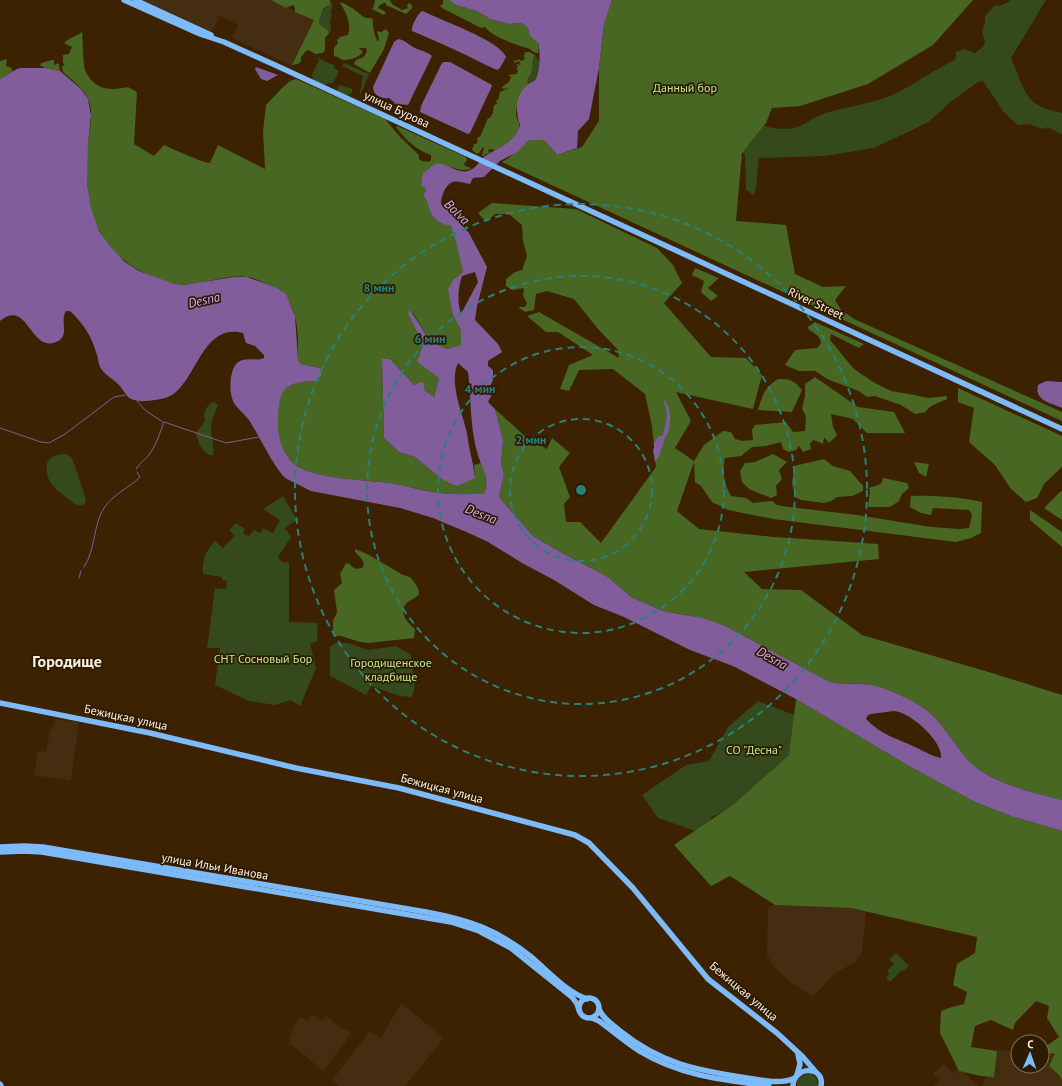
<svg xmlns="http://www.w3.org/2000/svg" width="1062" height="1086" font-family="'PT Sans',sans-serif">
  <rect width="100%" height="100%" fill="#3c2200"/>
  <g fill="#442d10">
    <path d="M 140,0 L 270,0 L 314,20 L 292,66 L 232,38 L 238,25 L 220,16 L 211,32 L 171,13 L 158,7 L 158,8 Z"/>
    <path d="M 55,719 L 79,722 L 71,781 L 34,775 L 38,751 L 46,752 L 50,731 L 54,725 Z"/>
    <path d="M 775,905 L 851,908 L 865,912 L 866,914 L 862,952 L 855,962 L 834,974 L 813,997 L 789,981 L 775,968 L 767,955 L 768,907 Z"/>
    <path d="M 401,1003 L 444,1038 L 405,1086 L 339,1086 L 332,1080 L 370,1031 L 381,1038 Z"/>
    <path d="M 313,1014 L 321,1021 L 326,1016 L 342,1029 L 344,1028 L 351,1032 L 346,1041 L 323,1071 L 296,1048 L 288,1044 L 294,1025 L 299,1018 L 301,1019 L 302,1018 L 307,1021 Z"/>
    <path d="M 998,1049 L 1018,1053 L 1018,1066 L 1042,1066 L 1042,1052 L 1062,1049 L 1062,1086 L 982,1086 Z"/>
    <path d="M 943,1064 L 953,1073 L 959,1067 L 978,1086 L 934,1086 L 939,1080 L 933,1074 Z"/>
  </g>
  <g fill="#34491c">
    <path d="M 331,0 L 332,2 L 331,4 L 333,5 L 330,13 L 332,13 L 330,21 L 331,31 L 329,33 L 328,30 L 319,24 C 317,10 328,9 331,0 Z"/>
    <path d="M 1011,0 L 1046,0 L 1011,58 C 1017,70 1024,97 1036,104 C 1044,109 1053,111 1062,113 L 1062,133 L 1061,134 L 1048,127 L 1043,129 L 1029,124 L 1018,125 C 1013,120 1008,117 1003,111 L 983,81 L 978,82 L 949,103 L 929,122 L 874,148 L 825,156 L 759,158 C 757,170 758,183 754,195 L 746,190 L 745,154 L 732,149 L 759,125 C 775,129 789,132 804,124 C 811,120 817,116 826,113 C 849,106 877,103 899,92 C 918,82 935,69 955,60 L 956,52 L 965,49 L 975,53 L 984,46 L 985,42 L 982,31 L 985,24 L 985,16 L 994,6 L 1002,5 Z"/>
    <path d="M 535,55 C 541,60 540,71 536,78 C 534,80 531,82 528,84 L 527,80 C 534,71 531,64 535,55 Z"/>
    <path d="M 317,57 L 335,66 L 334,68 L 339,71 L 333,83 L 322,85 L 313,80 L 312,75 L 319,60 Z"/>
    <path d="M 344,63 L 369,74 L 359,98 L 363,76 L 342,66 Z"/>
    <path d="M 341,85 L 352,89 L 352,93 L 348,95 L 337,91 L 338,86 Z"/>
    <path d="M 213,402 L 218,405 C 215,413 211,420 211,429 C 211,438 215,446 213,455 C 204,456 197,441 196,433 L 205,421 C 203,413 205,407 213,402 Z"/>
    <path d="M 62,454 L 66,454 L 71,457 L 75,466 L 86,499 L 84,505 C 76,507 73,502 67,498 C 53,487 45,482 47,462 L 53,456 Z"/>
    <path d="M 283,496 L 297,520 L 285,528 L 291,537 L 278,557 L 282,562 L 289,563 L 289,622 L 318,623 L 317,635 L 318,641 L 310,644 L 316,668 L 300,706 L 291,700 L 275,705 L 249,701 L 215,685 L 220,648 L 207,648 L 215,588 L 226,589 L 227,581 L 222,580 L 222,577 L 203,574 C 201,561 207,549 215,541 L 223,548 L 235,536 L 229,530 L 236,523 L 245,529 L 243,534 L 249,536 L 254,530 L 260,533 L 263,528 L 273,533 L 280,520 L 263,509 Z"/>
    <path d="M 335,643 L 349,643 L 368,650 L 396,646 L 411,655 C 412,669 418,683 412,697 L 400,696 L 371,686 L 366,695 L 330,676 L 330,647 Z"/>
    <path d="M 758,701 L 797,716 L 794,755 L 747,799 L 712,817 L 701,833 L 658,818 L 642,795 L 686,765 L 709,761 L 728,727 Z"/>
    <path d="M 896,953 L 909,966 L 904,971 L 902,970 L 890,982 L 886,978 L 889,974 L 887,971 L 894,964 L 889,960 Z"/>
    <path d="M 809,1074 L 812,1074 L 817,1079 L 818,1086 L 797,1086 C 796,1078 802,1075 809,1074 Z"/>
  </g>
  <g fill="#486722">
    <path d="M 271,0 L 330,0 L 330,4 L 323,9 L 319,20 L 319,24 L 328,30 L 329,33 L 325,38 L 325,50 L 323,53 L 315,54 L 309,50 L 306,51 L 301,57 C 302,64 298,64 292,65 L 314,20 L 295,12 L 295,8 L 293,5 L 286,8 Z"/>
    <path d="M 375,0 L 390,0 L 392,4 L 402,10 L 408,8 L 407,5 L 409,3 L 412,5 L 412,8 L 406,14 L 386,5 L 386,3 C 382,3 379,5 378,8 L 386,12 L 384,15 L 372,9 L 374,6 Z"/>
    <path d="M 443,0 L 449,0 L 456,5 L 477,11 L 490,19 L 509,24 L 521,23 L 527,27 L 531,37 L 537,41 L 539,47 L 538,53 C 532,53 532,49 527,48 C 515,44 494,38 485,27 L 481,28 L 442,8 L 440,5 L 443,4 Z"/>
    <path d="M 612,0 L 973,0 L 933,45 L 868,84 L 800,106 L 772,108 L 766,123 L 742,153 L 736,221 L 786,225 L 795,274 L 823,287 L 846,286 L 835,300 L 841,310 L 854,319 L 1062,412 L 1062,421 L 502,162 C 515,156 529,132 545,141 C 550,144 553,151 557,155 L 582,147 L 599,121 L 599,68 L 604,24 Z"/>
    <path d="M 341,2 C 346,5 352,7 356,11 C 362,15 363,19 371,18 L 373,20 C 372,24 375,38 378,42 L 379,39 L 377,31 L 381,32 L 386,29 L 389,33 L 384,49 L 370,73 L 354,64 L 356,60 L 364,57 L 367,51 L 366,48 L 359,48 L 363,52 C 358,58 350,60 343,60 C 339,59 338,56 334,56 L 334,48 L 336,45 L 338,44 L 337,40 L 340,37 L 348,35 C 352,25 346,12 340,3 Z"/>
    <path d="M 82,32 C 83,39 83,65 85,70 C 94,90 109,91 128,87 L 137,92 L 134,144 L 154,156 L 164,145 C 173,149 203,163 210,163 L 218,145 L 265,169 L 263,132 L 266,105 L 282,88 L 290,81 L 296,79 L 385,119 L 400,137 L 419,155 L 419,159 L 422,161 L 429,162 L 431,160 L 431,155 C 415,149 407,141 396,127 L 397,126 L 466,157 L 467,160 L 464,164 L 465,166 L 469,167 L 471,169 C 458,173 448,164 436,164 L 422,180 L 421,185 L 426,188 L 426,191 L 423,194 C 433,212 427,220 451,225 L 461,252 L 463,272 L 454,279 L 453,315 L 461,331 L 461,345 L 447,349 L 430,341 L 411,310 L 423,344 L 417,362 L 439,378 L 434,397 L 424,390 L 420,382 L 414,385 L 390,359 L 382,359 L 384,438 L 399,452 L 415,457 L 443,480 L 475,478 L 474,465 L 481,463 C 486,473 488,482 484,494 C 467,494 450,495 433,492 C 418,490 405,485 391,483 C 367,480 309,479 293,463 C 278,448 276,425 278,405 C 281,382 299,382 317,381 L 319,368 L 301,364 L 298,360 C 297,354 298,349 298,342 C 298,326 295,310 286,296 C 283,291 275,287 269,285 C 262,282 254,277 246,277 C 222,274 198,288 174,284 C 168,283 161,280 154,277 C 131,268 113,254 100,232 C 85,207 85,168 88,140 C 90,127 94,112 88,99 C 83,88 72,80 63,72 L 62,66 L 65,65 L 63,63 L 63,55 L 69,54 L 72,47 L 64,43 C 69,38 76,36 82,32 Z"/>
    <path d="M 525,52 L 529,52 L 535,55 C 530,65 536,68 527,80 L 528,84 C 523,90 516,105 516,114 C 516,118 520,122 519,126 C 518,138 504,145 495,150 L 489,149 L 488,151 L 490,152 L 488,154 L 485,154 L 485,156 L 482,156 L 484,147 L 483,147 L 479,153 L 477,154 L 472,150 L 474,144 L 476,144 L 478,141 L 477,139 L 478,137 L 480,137 L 488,118 L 489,119 L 493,113 L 494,105 L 497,104 L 496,100 L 498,100 L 500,92 L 509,88 L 503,89 L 502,87 L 509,82 L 511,77 L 508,75 L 517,74 L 518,70 L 516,69 L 518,66 L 516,64 L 521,65 L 519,61 L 515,63 L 514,61 L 515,60 L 517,61 L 519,59 L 521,61 L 525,59 L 524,56 Z"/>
    <path d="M 7,59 L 6,65 L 8,67 L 10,67 L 13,71 L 0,79 L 0,61 Z"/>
    <path d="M 52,60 L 54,60 L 54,65 L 59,63 L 60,71 L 45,68 L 40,65 L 41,63 Z"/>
    <path d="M 492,203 L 576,209 L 657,248 L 673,265 L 682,283 L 664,303 L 711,357 L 746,358 L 762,375 L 753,409 L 676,392 L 691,421 L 675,448 L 694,461 L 704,445 L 723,431 L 731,432 L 735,439 L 743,441 L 753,440 L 752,430 L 755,425 L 786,422 L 793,432 L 805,431 L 806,416 L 802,409 L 805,396 L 805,384 L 815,377 L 858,407 L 894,412 L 905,433 L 867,433 L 853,419 L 831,414 L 833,427 L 837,435 L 829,443 L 824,437 L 823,444 L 814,440 L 810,443 L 811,449 L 803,452 L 799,446 L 796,450 L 789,452 L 783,449 L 781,442 L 766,446 L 752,447 L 741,456 L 725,458 C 722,472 724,483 731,496 L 746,498 L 753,503 L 772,501 L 777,505 L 789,507 L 857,515 L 931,527 L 960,529 L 969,528 L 972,515 L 969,510 L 933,508 L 931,515 L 921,513 L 910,507 L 911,496 C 931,495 962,497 982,502 L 981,533 L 971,538 L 956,542 L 773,519 L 728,510 L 712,502 L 701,486 L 695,482 L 694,462 L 677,511 L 699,529 L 774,537 L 878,544 L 879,559 L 744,572 L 762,589 L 801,590 L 862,635 L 992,673 L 1062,695 L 1062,800 C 1032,792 989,783 968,760 C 952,742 942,720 922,707 C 911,699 886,688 872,685 C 858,683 844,685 830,682 L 723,625 L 691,616 L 663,611 L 631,597 L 608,577 L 564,554 L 533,536 L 499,497 L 504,474 L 501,464 L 503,440 L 495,409 L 529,440 L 547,449 L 552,438 L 570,453 L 559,467 L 570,497 L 564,504 L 566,522 L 580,522 L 601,543 L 656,467 L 652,426 L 645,394 L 613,369 L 579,370 L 569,391 L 560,389 L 569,365 L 593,355 L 558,332 L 546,332 L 527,316 L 539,312 L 619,358 L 618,350 L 598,329 L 574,299 L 547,291 L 536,294 L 534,310 L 525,312 L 518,307 L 525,307 L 527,303 L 523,296 L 524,288 L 512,290 L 506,286 L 506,279 L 515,272 L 522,270 L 527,256 L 523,241 L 522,225 L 509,214 L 495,214 L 486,222 L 478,213 Z"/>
    <path d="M 695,268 L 719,278 L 708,288 L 718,296 L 711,301 L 701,292 L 704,281 L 692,275 Z"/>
    <path d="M 815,322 L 864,344 L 859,348 L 831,334 L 830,340 L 854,369 L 873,382 L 891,391 L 915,395 L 928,398 L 947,396 L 947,399 L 931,406 L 925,412 L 915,414 L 901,405 L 875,396 L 867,397 L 859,391 L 829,380 L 815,371 L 799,371 L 785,365 L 795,350 L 817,348 L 821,344 C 821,337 815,333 809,330 L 808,327 Z"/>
    <path d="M 778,379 C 790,379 794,380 802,390 L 792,412 L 758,410 C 763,394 764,388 778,379 Z"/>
    <path d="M 958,388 L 1062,436 L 1062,467 L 1044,484 L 1037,498 L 1026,502 L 1011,489 L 995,465 L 969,442 L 974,408 L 958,402 Z"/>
    <path d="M 773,454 L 787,462 L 779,470 L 782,479 L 776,486 L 777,495 L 771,498 L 749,489 L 742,482 L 740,471 L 745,463 L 755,462 Z"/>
    <path d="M 824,459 L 833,466 L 850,471 L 863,486 L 863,491 L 852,496 L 837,497 L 831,501 L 824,503 L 801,500 L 795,497 L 792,483 L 794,466 Z"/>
    <path d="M 914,462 L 929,464 L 926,477 L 919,473 Z"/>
    <path d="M 883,478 L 907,483 L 909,488 L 902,494 L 899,501 L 890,507 L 868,507 L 870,491 L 869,488 L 881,484 Z"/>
    <path d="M 1062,491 L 1062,520 L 1044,508 L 1060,492 Z"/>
    <path d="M 1030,510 L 1062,532 L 1062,547 L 1030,520 Z"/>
    <path d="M 355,549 C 372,555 387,566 403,575 C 406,576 409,576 411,578 C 415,583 419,588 419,594 C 416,598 412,599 408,602 C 397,611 407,622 415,629 L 414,638 L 369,643 L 360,642 L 341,636 L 333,636 L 333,621 L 337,612 L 334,590 L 342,583 L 340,574 L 346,563 L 350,564 C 353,569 357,570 363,567 L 364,564 L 362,559 L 355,552 Z"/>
    <path d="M 796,699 L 909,766 L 975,802 L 1014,817 L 1062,831 L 1062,1081 L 1060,1076 L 1049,1066 L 1055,1054 L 1043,1052 L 1042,1056 L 1042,1049 L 1059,1037 L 1047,1018 L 1049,1006 L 1036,1001 L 1015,1023 L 1013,1030 L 991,1020 L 975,1026 L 971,1047 L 997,1051 L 994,1077 L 981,1076 L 959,1071 L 940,1033 L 941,1011 L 952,1007 L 964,1004 L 967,992 L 953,985 L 957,964 L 975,953 L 977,937 L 851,908 L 775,905 L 730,876 L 711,886 L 674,845 L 734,804 L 789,755 Z"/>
  </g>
  <g fill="#815d9b" fill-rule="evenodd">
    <path d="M 449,0 L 612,0 L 604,24 L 599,68 L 589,119 L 578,131 L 577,148 L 557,155 L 548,144 L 544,140 L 532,140 L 527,142 L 517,152 L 500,161 L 484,177 L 473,178 L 470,184 C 457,181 451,178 444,191 C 442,196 441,199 441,204 L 454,216 L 469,233 L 487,267 L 477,306 L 475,320 L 498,344 L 502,352 L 488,361 L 488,366 L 493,370 L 493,380 L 490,386 L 492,394 L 488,402 L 495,409 L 503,440 L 501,464 L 504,474 L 499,497 L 533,536 L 564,554 L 608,577 L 631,597 L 663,611 L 702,618 L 723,625 L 830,682 C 844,685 858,683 872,685 C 886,688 911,699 922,707 C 942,720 952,742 968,760 C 989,783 1032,792 1062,800 L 1062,831 L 1014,817 L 975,802 L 909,766 L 796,699 L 733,666 L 690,650 L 624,617 L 594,605 L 554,580 L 522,563 L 488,542 L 471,534 L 433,518 L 400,508 L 311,491 L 287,479 L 283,476 L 277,468 C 267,453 259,436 249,420 C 244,413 234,407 232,398 C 229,390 230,369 237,363 C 245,356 256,362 264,358 L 264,355 L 255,346 L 246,343 L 243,333 C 206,323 198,371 177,391 C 171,397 163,399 155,400 C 148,401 141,402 134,400 C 126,398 125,392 120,386 C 114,379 104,375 100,367 C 98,362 98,357 96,352 C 92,337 82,322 70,311 L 66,311 C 61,319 66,328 63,336 C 61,340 57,342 53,343 C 30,349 27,299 0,321 L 0,79 L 17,69 L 21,68 L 45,68 L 60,71 L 81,89 L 88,99 L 91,116 L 88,142 L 87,184 L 91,208 L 99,231 L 110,246 L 125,262 L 139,271 L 174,284 L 184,285 L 234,277 L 247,277 L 275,287 L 286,294 L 295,316 L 298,360 L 301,364 L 319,368 L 321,370 L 321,375 L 317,381 C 299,382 281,382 279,405 C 276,425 278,448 293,463 C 309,479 367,480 390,483 C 405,485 418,490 432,492 C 450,495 467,494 484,494 C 489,480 485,474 480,461 C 469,429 472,404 468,372 L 458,363 C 449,381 461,410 466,429 C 468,436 468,444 470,451 C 472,460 474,469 475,478 L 457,486 L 443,480 L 415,457 L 399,452 L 384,438 L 382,359 L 390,359 L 414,385 L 420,382 L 424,383 L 424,390 L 434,397 L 439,378 L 417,362 L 423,344 L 408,313 L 410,310 L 430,341 L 447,349 L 461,345 L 461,331 L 453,315 L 448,289 L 454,279 L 463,272 L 456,241 L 451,226 C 427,220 433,212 423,194 L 426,191 L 426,188 L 421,186 L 423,173 C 427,171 432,165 436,164 C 444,161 457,174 468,171 C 475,169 479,162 484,157 C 498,147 515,143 520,125 C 515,109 515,97 527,85 C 529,83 533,82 535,80 C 540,74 540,54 539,47 C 539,41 535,41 532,38 C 529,35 529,30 527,27 L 521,23 L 509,24 L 490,19 L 477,11 L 456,5 ZM 475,272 L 478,282 L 461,314 C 457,302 458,288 462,276 ZM 894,711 C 910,712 943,741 941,758 C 931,756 924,751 915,747 C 894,737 883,736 866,719 L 868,715 L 871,714 Z"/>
    <path d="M 422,11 L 425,12 C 442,21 499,40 506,57 L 500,68 L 497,70 C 483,64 469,56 455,50 C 441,43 426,37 412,31 C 411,26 417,15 422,11 Z"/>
    <path d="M 398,39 C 405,40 408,44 413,47 C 419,51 425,50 432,56 L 408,105 L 396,104 L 389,98 C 381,99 373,95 373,87 L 394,42 Z"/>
    <path d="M 444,62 L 450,62 L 492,85 L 491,88 L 470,133 L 468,134 L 420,112 L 421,106 L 442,63 Z"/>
    <path d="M 256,67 L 278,75 L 267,81 L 261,79 L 255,69 Z"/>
    <path d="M 1046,381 L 1062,382 L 1062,408 C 1052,403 1034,401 1038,385 Z"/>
    <path d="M 663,399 C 671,405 671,420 669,429 C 668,433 666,435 665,438 C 662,446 661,455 655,462 L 653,450 L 654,448 L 654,443 L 659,436 L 662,436 L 663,435 C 667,419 669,414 663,399 Z"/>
  </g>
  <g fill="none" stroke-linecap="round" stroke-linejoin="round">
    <g stroke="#815d9b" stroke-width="1">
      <path d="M 137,401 L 146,411 L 163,422"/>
      <path d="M 0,428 L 41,442 L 49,443 L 65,434 L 114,397 L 125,395"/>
      <path d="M 136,469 C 140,462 147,459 151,452 C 157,443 160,432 164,422 L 226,443 L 259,437"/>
      <path d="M 84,567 C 96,549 93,525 104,508 C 112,495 129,488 140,477 L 137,472"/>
      <path d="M 79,578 L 81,571"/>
    </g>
    <g stroke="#7dbaf9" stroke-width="5.5">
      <path d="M 124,0 L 200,34 L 224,42 L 275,65 L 1062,429"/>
      <path d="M 135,0 L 211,35"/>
      <path d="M 0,703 L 150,733 L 296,768 L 399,788 L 575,835 L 589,843 L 633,888 L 708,979 L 777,1033 L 802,1056 L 815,1071"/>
      <path d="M 0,847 L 24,846 L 43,847 L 426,912 C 469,920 496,929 530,956 C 547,970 566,992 587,999"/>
      <path d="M 0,852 L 24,851 L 42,852 L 451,922 L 479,931 L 511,948 L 572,997 L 577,1004 L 579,1010"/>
      <circle cx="589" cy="1008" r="10"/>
      <path d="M 599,1009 C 603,1019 612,1024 620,1031 C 661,1064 696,1070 747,1078 C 762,1080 780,1085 795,1078"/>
      <path d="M 592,1018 L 599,1021 C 613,1031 626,1043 641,1052 C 681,1076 724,1080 769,1086"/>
      <path d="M 797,1075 L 800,1064 L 798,1054"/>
      <path d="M 0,1084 L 1,1086"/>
      <path d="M 793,1086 C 793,1066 825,1065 821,1086"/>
    </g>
  </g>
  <g fill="none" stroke="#27827a" stroke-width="2" stroke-dasharray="7 5">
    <circle cx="581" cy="490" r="71"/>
    <circle cx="581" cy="490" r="143"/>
    <circle cx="581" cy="490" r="214"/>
    <circle cx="581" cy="490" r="286"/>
  </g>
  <g text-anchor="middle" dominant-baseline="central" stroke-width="3.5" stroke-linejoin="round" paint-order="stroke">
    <g font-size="12" fill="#bdeb8c" stroke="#2d1a02">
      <text x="685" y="87">Данный бор</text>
      <text x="263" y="658">СНТ Сосновый Бор</text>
      <text x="391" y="662">Городищенское<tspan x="391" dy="14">кладбище</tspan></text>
      <text x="754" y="749">СО "Десна"</text>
    </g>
    <g font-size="12" fill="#fef0e2" stroke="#2d1a02">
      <text transform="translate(397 109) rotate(25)">улица Бурова</text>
      <text transform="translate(816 303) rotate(25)">River Street</text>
      <text transform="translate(126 717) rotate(12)">Бежицкая улица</text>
      <text transform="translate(442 788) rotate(15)">Бежицкая улица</text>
      <text transform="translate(215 866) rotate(10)">улица Ильи Иванова</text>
      <text transform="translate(744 991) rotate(40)">Бежицкая улица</text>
    </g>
    <g font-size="13" font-style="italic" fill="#d5adf4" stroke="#2d1a02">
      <text transform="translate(457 212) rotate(45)">Bolva</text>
      <text transform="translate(204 300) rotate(-13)">Desna</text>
      <text transform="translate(481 514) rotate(22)">Desna</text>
      <text transform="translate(772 658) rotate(29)">Desna</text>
    </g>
    <g font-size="16" font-weight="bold" fill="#fef0e2" stroke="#2d1a02">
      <text x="67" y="661">Городище</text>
    </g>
  </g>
  <circle cx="581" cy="490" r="6" fill="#27827a" stroke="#2d1a02" stroke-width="2"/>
  <g font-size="12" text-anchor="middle" font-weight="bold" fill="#27827a" stroke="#2d1a02" stroke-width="3.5" stroke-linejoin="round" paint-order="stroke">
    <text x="379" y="292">8 мин</text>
    <text x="430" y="343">6 мин</text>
    <text x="480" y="393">4 мин</text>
    <text x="531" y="444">2 мин</text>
  </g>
  <g transform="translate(1030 1054) rotate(2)"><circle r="19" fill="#2d1a02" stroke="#81705c"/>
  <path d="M0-3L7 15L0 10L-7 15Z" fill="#81bdfa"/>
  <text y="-6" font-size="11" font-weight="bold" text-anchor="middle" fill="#fef0e2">С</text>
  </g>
</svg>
